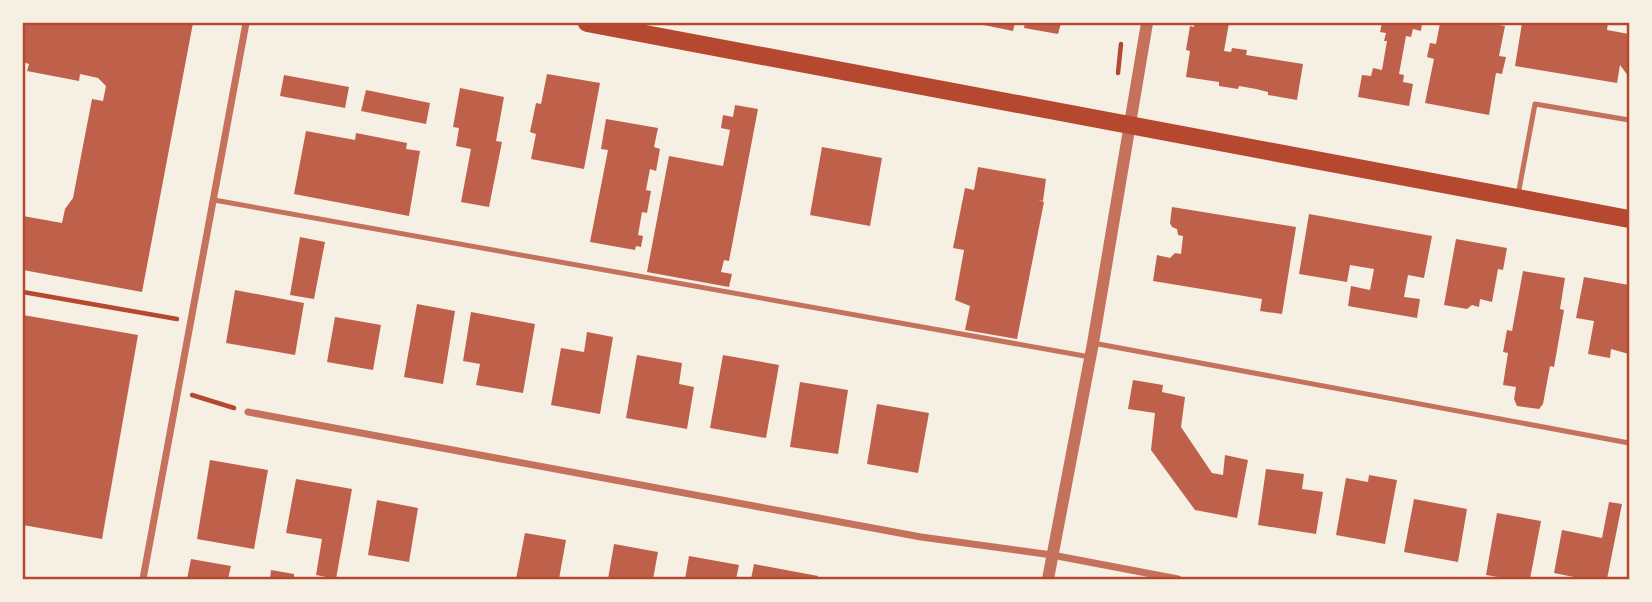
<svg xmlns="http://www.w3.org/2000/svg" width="1652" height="602" font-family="'PT Sans',sans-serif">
  <rect width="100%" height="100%" fill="#f6efe4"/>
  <g fill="#bf614a">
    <path d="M 23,23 L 193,23 L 142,292 L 23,270 L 23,216 L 62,223 L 65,209 L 73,198 L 92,99 L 103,101 L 106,86 L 98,78 L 80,74 L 79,81 L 27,71 L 29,64 L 23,62 Z"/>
    <path d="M 974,23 L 1015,23 L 1013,31 Z"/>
    <path d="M 1025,23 L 1061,23 L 1058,34 L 1024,28 Z"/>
    <path d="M 1194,23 L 1229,23 L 1224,51 L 1231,52 L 1232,48 L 1247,50 L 1246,55 L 1303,64 L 1297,100 L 1268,95 L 1268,92 L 1256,89 L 1239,86 L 1238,89 L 1219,86 L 1219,82 L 1186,77 L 1190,51 L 1186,50 L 1190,26 L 1194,27 Z"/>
    <path d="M 1382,23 L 1422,23 L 1421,31 L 1413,29 L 1411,37 L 1406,36 L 1399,74 L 1404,75 L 1403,82 L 1413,84 L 1409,106 L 1358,97 L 1362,75 L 1371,76 L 1373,68 L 1382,70 L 1387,41 L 1384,41 L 1386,33 L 1380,32 Z"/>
    <path d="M 1440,23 L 1488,23 L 1505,26 L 1499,56 L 1506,57 L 1502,74 L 1496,73 L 1489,115 L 1425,103 L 1434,59 L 1427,57 L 1430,43 L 1436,44 Z"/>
    <path d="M 1522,23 L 1608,23 L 1607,30 L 1629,34 L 1629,77 L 1620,65 L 1617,83 L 1515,66 Z"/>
    <path d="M 547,74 L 600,83 L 584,169 L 531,159 L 536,134 L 530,132 L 536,103 L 541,104 Z"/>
    <path d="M 284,75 L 349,87 L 345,108 L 280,96 Z"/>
    <path d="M 460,88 L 504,97 L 496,141 L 502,142 L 489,207 L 461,202 L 471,149 L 456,146 L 459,128 L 453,127 Z"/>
    <path d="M 366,90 L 430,103 L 426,124 L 361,111 Z"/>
    <path d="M 735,105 L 758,109 L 729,261 L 724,260 L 721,272 L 732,274 L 729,287 L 647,272 L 669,156 L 723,166 L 730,130 L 721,128 L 723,115 L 733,117 Z"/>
    <path d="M 606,119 L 658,128 L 654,147 L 660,149 L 656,171 L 650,169 L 646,190 L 651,191 L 647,213 L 642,212 L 638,235 L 643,236 L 641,247 L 636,246 L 635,250 L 590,242 L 608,150 L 601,149 Z"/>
    <path d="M 306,131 L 355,140 L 356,133 L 407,143 L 406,149 L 420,151 L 409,216 L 294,194 Z"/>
    <path d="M 822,147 L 882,158 L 870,226 L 810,215 Z"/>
    <path d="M 978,167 L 1046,179 L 1043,201 L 1038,200 L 1044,202 L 1017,339 L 965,330 L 970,306 L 955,300 L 964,250 L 953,248 L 965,188 L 974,190 Z"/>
    <path d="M 1172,207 L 1296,227 L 1282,314 L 1260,311 L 1262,299 L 1153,281 L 1157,255 L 1170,258 L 1175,253 L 1181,254 L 1183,236 L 1178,235 L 1177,229 L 1172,227 L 1170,223 Z"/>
    <path d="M 1309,214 L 1432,236 L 1424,278 L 1408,275 L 1404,297 L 1420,299 L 1417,318 L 1348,306 L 1351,286 L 1370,290 L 1374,269 L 1350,265 L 1347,282 L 1299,274 Z"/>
    <path d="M 300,237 L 325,242 L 314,299 L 290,295 Z"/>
    <path d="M 1456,239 L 1507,248 L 1503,270 L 1498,269 L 1492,302 L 1480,299 L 1479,307 L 1472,305 L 1467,309 L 1444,305 Z"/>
    <path d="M 1523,271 L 1565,278 L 1560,309 L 1564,310 L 1554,367 L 1550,366 L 1543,404 L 1539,409 L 1517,406 L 1514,399 L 1516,387 L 1503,385 L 1508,353 L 1503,352 L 1507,330 L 1512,331 Z"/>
    <path d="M 1584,277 L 1629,285 L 1629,354 L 1611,349 L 1610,358 L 1588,354 L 1594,321 L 1576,318 Z"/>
    <path d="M 235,290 L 304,303 L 295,355 L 226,343 Z"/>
    <path d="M 417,304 L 455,311 L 443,384 L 404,377 Z"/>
    <path d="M 471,312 L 535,324 L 523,393 L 476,385 L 480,364 L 463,361 Z"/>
    <path d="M 23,315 L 138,335 L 102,539 L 23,525 Z"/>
    <path d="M 335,317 L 381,325 L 373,370 L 327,362 Z"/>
    <path d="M 587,332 L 613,337 L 600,414 L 551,405 L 561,348 L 584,352 Z"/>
    <path d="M 637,355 L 682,363 L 679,384 L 694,387 L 687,429 L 626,418 Z"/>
    <path d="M 723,355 L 779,365 L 766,438 L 710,428 Z"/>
    <path d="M 1133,380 L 1163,385 L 1162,392 L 1185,397 L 1181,427 L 1212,473 L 1223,475 L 1225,455 L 1248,460 L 1237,518 L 1195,510 L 1151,450 L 1155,413 L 1128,409 Z"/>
    <path d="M 800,382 L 848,390 L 838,454 L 790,447 Z"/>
    <path d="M 877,404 L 929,413 L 918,473 L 867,464 Z"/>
    <path d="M 210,460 L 268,470 L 254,549 L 197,539 Z"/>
    <path d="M 1266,469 L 1304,474 L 1302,489 L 1323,492 L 1316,534 L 1258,525 Z"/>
    <path d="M 1369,475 L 1397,480 L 1385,544 L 1336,535 L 1346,478 L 1368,482 Z"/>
    <path d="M 296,479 L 352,489 L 336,579 L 316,575 L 322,539 L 286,533 Z"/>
    <path d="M 1414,499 L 1467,509 L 1458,562 L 1404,552 Z"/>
    <path d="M 377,500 L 418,508 L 409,562 L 368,555 Z"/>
    <path d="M 1609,502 L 1622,504 L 1607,579 L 1584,579 L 1554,573 L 1562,530 L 1602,538 Z"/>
    <path d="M 1497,513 L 1541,521 L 1530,579 L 1510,579 L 1486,575 Z"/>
    <path d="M 525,533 L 566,540 L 559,579 L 516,579 Z"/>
    <path d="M 614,544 L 658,552 L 653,579 L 608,579 Z"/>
    <path d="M 689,556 L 739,565 L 736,579 L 685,579 Z"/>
    <path d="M 191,559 L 231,566 L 228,579 L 187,579 Z"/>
    <path d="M 754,564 L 818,576 L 818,579 L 751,579 Z"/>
    <path d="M 271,570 L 294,574 L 294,579 L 270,579 Z"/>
  </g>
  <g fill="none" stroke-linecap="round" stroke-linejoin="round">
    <g stroke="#b5482f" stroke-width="4.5">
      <path d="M 1118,73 L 1121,44"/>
      <path d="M 23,292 L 177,319"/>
      <path d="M 192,395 L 234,408"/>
    </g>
    <g stroke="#c5725c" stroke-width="5">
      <path d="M 1518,195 L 1535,104 L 1629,120"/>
      <path d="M 214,200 L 1090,357"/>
      <path d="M 1093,343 L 1629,443"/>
    </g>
    <g stroke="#c5725c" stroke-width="7">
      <path d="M 248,412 L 921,537 L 1052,555 L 1178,579"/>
      <path d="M 143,579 L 246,23"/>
    </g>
    <path stroke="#c5725c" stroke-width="12" d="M 1048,579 L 1093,343 L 1147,23"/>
    <path stroke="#b5482f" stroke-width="18" d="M 587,23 L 1629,219"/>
  </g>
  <rect width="1652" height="602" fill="none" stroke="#f6efe4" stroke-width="49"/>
  <rect x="24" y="24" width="1604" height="554" fill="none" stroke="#b5482f" stroke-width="2.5"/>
</svg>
